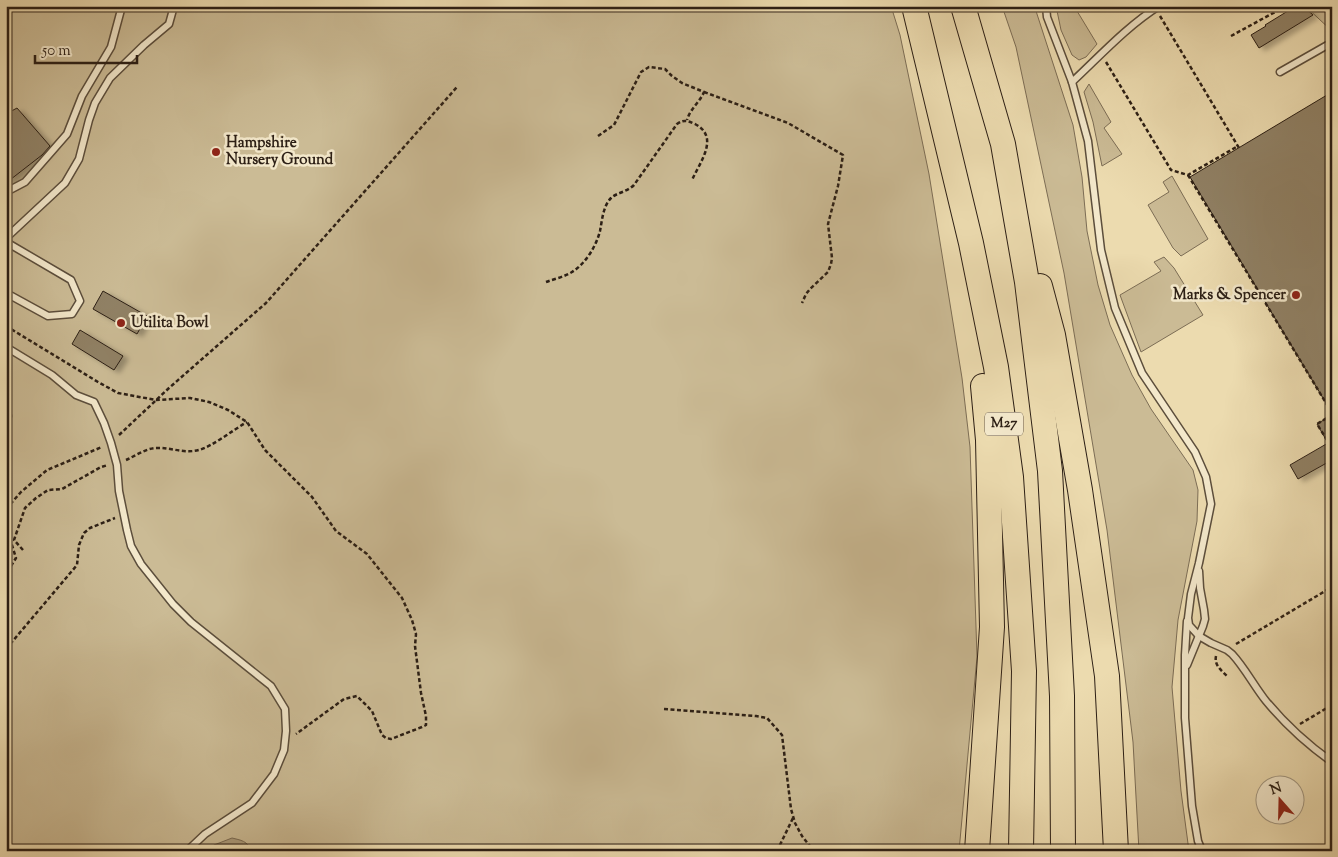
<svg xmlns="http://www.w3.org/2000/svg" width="1338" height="857" font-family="'Sorts Mill Goudy',serif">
  <defs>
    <filter id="shadow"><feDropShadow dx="5.5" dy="3" stdDeviation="2.5" flood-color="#0004"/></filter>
  </defs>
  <rect width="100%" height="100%" fill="#ecdbaf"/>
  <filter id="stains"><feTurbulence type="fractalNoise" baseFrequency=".004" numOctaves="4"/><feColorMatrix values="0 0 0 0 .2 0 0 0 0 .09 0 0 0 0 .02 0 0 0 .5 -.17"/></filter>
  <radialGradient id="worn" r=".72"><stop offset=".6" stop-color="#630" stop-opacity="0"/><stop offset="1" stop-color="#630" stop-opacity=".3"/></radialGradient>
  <g fill="#cbbb95" stroke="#7c6d55">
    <path d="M 6,6 L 891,6 L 900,35 L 929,174 L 962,378 L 970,447 L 977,657 L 959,851 L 6,851 Z"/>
    <path d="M 1002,6 L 1036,6 L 1036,11 L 1073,125 L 1082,177 L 1087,231 L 1098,285 L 1110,325 L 1132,375 L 1151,409 L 1193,470 L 1198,490 L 1197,521 L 1178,620 L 1172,687 L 1181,791 L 1189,851 L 1139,851 L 1133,742 L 1107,530 L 1064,273 L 1016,47 Z"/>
    <path d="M 1056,6 L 1074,6 L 1097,44 L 1086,57 L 1079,60 L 1072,55 L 1061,30 Z"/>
    <path d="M 1305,6 L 1319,6 L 1332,19 L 1332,31 Z"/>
    <path d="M 1089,84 L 1111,122 L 1104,128 L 1122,154 L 1102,166 L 1093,122 L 1084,92 Z"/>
    <path d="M 1172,176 L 1208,239 L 1181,256 L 1173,248 L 1148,205 L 1169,192 L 1163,182 Z"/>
    <path d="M 1164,257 L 1174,268 L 1203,315 L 1141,352 L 1120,295 L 1161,271 L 1154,262 Z"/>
  </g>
  <path fill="#ab9b7b" stroke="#786952" d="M 232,838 C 240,840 249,841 250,851 L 206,851 L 214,845 Z"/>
  <g fill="#908165" stroke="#2c1f15" filter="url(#shadow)">
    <path d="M 1296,6 L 1303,6 L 1313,15 L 1259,48 L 1251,35 L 1266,26 L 1265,25 Z"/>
    <path d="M 1332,92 L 1332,413 L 1190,177 Z"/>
    <path d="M 17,108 L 50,146 L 42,155 L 6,183 L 6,114 Z"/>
    <path d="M 103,291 L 147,316 L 137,334 L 93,309 Z"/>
    <path d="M 80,330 L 123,356 L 114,370 L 72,344 Z"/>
    <path d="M 1332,415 L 1332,460 L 1298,479 L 1290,465 L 1328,443 L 1317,424 Z"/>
  </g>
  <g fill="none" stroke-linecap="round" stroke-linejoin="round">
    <g stroke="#5c4e3c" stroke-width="9">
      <g id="lane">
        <path d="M 1046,6 L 1047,17 L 1072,82 L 1088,141 L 1101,250 L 1115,308 L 1142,373 L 1195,452 L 1206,477 L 1211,504 L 1199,563 L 1191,594 L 1188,618 L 1189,625 L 1199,636 L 1211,643 L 1227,650 L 1232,654 C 1245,668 1254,686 1266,701 C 1285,724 1308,745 1332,762"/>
        <path d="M 1280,72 L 1331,43 L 1332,45"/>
        <path d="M 1072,82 C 1100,56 1126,27 1159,6"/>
        <path d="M 6,192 L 25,182 L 67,134 L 82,96 L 111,47 L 122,6"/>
        <path d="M 6,238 L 65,183 L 79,159 L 89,120 L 95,103 L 110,78 L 144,45 L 169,24 L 174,6"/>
        <path d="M 6,242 L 71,280 L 80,301 L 72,314 L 48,316 L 6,293"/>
        <path d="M 6,347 L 52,375 L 76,395 L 94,402 L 104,423 L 111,443 L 117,465 L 119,491 L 127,530 L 131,546 L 141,564 L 173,604 L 191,622 L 271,686 L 285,709 L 286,731 L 284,750 L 274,774 L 252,803 L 205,834 L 187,851"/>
        <path d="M 6,412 L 8,416"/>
        <path d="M 1187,621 L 1185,655 L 1185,718 L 1192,806 L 1198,841 L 1202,851"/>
        <path d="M 1187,665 L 1203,626 L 1205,619 L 1204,610 L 1200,588 L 1199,571"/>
      </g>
    </g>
    <g stroke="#2c1f15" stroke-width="26">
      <g id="highway">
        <path d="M 914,6 L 971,243 L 996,367 L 1011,477 L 1024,671 L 1021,851"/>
        <path d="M 963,6 L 1003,144 L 1027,282 L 1050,471 L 1062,696 L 1063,851"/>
        <path d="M 1040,286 L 1053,335 L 1080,490 L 1107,676 L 1116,851"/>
        <path d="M 977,851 L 992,627 L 988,440 L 983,386"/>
      </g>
    </g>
    <g stroke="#2c1f15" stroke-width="2.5" stroke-dasharray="4 2.5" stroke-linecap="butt">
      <path d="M 1325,6 L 1332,12"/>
      <path d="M 1160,16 L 1239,148"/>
      <path d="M 1231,36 L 1286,6"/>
      <path d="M 1106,62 L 1171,170 L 1188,175 L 1238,146"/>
      <path d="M 704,92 L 788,123 L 843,155 L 838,186 L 828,224 L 832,258 L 831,264 L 828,272 L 810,289 L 806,294 L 802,303"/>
      <path d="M 598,136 L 614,125 L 641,72 L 649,67 L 665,69 L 672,76 L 682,83 L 704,92 C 700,102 690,109 687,120"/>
      <path d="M 1188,175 L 1332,413"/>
      <path d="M 546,282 C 554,279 564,277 572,272 C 585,264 596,247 600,231 C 602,221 603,206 611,198 C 616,193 627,192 634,185 L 677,124 C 684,119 688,121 695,124 C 720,137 700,162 692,180"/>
      <path d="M 6,326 L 98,382 L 118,393 L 156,400 L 190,398 L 209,402 L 228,410 L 247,422 L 265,450 L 312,497 L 336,531 L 367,554 L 402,598 L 412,620 L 416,634 L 415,646 L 421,693 L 426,716 L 426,725 L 422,727 L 391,739 L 386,738 L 382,735 L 372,711 L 357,696 L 344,699 L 296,734"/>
      <path d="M 1332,415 L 1317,424 L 1332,448"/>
      <path d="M 119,435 L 169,388 L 266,303 L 457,87"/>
      <path d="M 126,460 C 135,456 145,449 155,448 C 170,447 184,454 199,450 C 213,446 233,430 247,422"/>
      <path d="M 6,509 L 21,492 L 47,470 L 102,447"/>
      <path d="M 6,526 L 16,558 L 6,574"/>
      <path d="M 23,550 L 14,540 L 25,508 L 36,498 L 48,490 L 62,489 L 101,467 L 108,465"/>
      <path d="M 1236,644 L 1332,587"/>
      <path d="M 6,649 L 77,565 L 79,545 L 84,533 L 90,528 L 115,518"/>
      <path d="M 1216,656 C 1214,665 1221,670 1228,677"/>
      <path d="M 664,709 L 756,716 L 767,718 L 782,735 L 791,809 L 795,823 L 802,836 L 809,845 L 815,851"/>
      <path d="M 1300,724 L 1332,705"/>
      <path d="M 777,851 L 793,818"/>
    </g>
    <use href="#lane" stroke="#f3e8cb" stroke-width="6"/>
    <use href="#highway" stroke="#ecdbaf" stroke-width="24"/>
  </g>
  <g fill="#8f2418" stroke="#f3e8cb" stroke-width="2">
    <circle cx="216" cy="152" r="5"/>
    <circle cx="1296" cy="295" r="5"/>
    <circle cx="121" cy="323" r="5"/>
  </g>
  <g text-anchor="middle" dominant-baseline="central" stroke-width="5" stroke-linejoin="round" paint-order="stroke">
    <rect fill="#f3e8cb" stroke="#685b4c" stroke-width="1" x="985" y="412.5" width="38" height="23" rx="4"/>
    <g font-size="14" font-weight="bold" fill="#2c1f15">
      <text x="1004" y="424">M27</text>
    </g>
    <g font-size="15" font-weight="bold" fill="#2c1f15" stroke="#f3e8cb" text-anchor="start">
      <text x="226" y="143">Hampshire<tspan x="226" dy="17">Nursery Ground</tspan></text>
      <text x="1286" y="295" text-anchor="end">Marks &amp; Spencer</text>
      <text x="131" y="323">Utilita Bowl</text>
    </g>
  </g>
  <rect width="1338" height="857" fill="none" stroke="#ecdbaf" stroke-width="25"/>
  <rect x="8" y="8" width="1323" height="842" fill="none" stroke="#2c1f15" stroke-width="2.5"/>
  <rect x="12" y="12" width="1313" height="832" fill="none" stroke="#2c1f15"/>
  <g transform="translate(1280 800) rotate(340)"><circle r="24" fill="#f3e8cb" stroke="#a39882"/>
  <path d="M0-4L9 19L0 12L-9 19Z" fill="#8f2418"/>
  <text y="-8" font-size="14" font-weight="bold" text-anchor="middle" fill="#2c1f15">N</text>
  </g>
  <path d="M35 55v8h102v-8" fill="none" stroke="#2c1f15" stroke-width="2.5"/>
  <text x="42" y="55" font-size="15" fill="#2c1f15" stroke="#f3e8cb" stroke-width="4" paint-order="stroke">50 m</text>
  <rect width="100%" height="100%" filter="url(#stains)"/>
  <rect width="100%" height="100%" fill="url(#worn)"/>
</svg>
